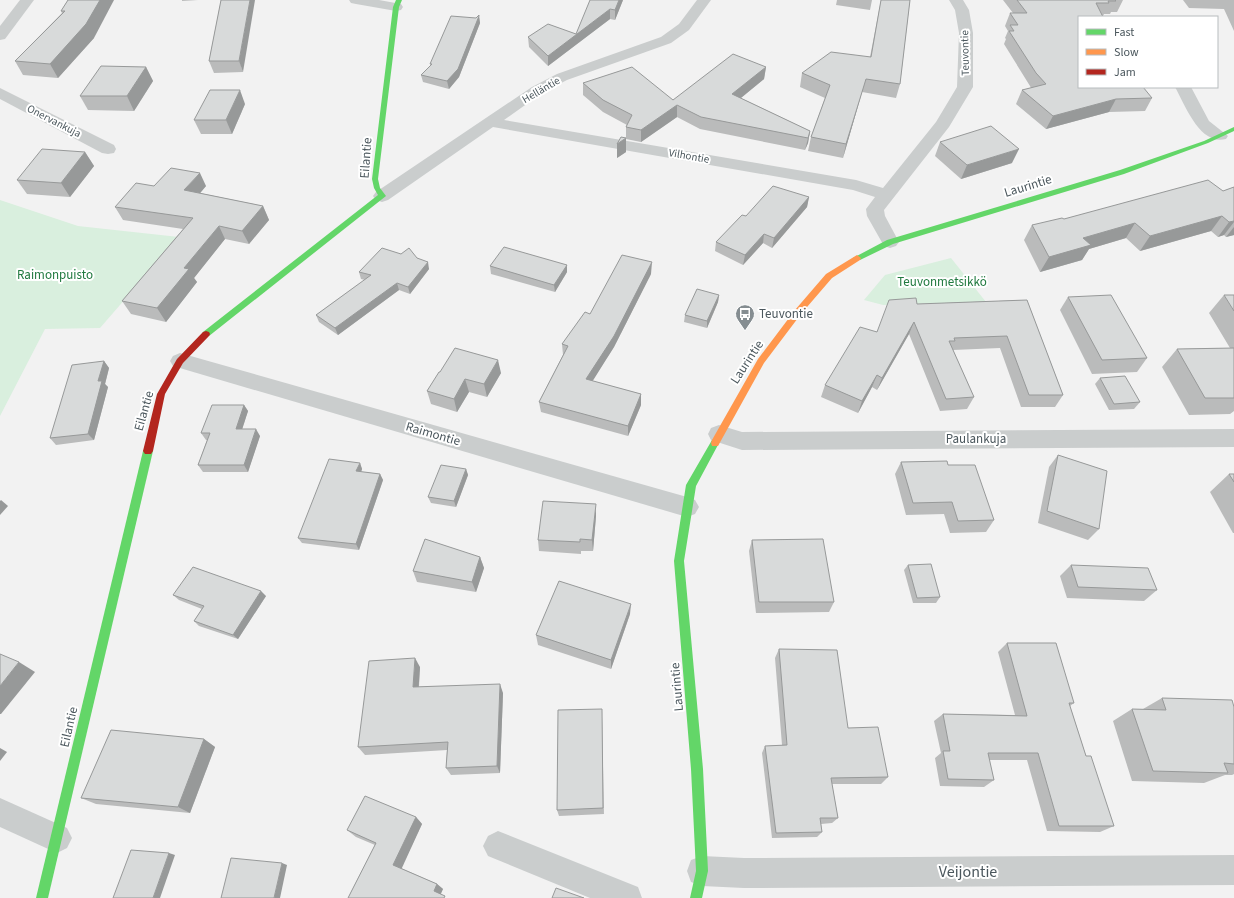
<svg xmlns="http://www.w3.org/2000/svg" width="1234" height="898" font-family="'Source Sans 3',sans-serif">
  <rect width="100%" height="100%" fill="#f2f2f2"/>
  <g fill="#d9efde">
    <path d="M 0,200 L 78,226 L 179,237 L 100,328 L 45,329 L 0,416 Z"/>
    <path d="M 951,258 L 986,302 L 883,305 L 864,300 L 885,275 Z"/>
  </g>
  <g fill="none" stroke-linecap="round" stroke-linejoin="round">
    <g fill="#cacdcd" fill-rule="evenodd">
      <path d="M 20,0 L 34,0 L 5,39 L 0,40 L 0,26 Z"/>
      <path d="M 349,0 L 379,0 L 401,4 L 403,7 L 401,10 L 396,11 L 356,4 L 351,3 Z"/>
      <path d="M 697,0 L 711,0 L 689,30 L 671,43 L 567,80 L 542,93 L 504,120 L 856,180 L 883,188 L 936,122 L 957,87 L 959,33 L 955,10 L 949,0 L 963,0 L 969,10 L 973,33 L 973,87 L 949,127 L 884,210 L 885,216 L 899,242 L 896,246 L 890,248 L 884,246 L 867,216 L 866,209 L 875,197 L 853,190 L 493,127 L 388,200 L 382,202 L 376,200 L 373,196 L 376,192 L 532,87 L 557,74 L 661,37 L 679,24 Z"/>
      <path d="M 1175,87 L 1191,87 L 1209,121 L 1228,136 L 1226,139 C 1200,146 1185,105 1175,87 Z"/>
      <path d="M 0,88 L 114,145 L 116,149 L 114,153 L 108,154 L 102,153 L 0,99 Z"/>
      <path d="M 180,353 L 687,497 L 695,500 L 699,507 L 695,514 L 687,517 L 173,366 L 170,361 L 173,356 Z"/>
      <path d="M 719,425 L 742,432 L 1234,429 L 1234,447 L 742,450 L 711,440 L 708,434 L 711,428 Z"/>
      <path d="M 0,798 L 67,828 L 72,838 L 67,848 L 57,853 L 0,827 Z"/>
      <path d="M 498,831 L 638,887 L 642,898 L 590,898 L 488,856 L 483,846 L 488,836 Z"/>
      <path d="M 1234,855 L 1234,885 L 744,888 L 702,886 L 691,882 L 687,871 L 691,860 L 702,856 L 744,858 Z"/>
    </g>
    <g fill="#63d668" fill-rule="evenodd">
      <path d="M 396,0 L 402,0 L 399,7 L 378,179 L 380,188 L 386,196 L 209,336 L 203,336 L 202,334 L 203,332 L 378,195 L 374,188 L 372,179 L 393,7 Z"/>
      <path d="M 1234,127 L 1234,131 L 1208,143 L 1124,174 L 893,244 L 860,260 L 854,260 L 853,258 L 887,240 L 1120,170 L 1204,141 Z"/>
      <path d="M 715,439 L 718,440 L 719,443 L 696,486 L 684,561 L 703,769 L 708,871 L 702,898 L 690,898 L 696,871 L 691,769 L 674,561 L 686,485 L 712,440 Z"/>
      <path d="M 148,447 L 151,448 L 153,451 L 48,898 L 36,898 L 143,451 L 145,448 Z"/>
    </g>
    <path fill="#ff974d" fill-rule="evenodd" d="M 857,255 L 861,258 L 860,260 L 832,278 L 801,314 L 764,363 L 718,446 L 712,446 L 711,443 L 712,440 L 758,359 L 795,310 L 826,274 Z"/>
    <path fill="#b3261e" fill-rule="evenodd" d="M 206,331 L 209,332 L 210,334 L 209,336 L 183,363 L 165,394 L 153,451 L 151,454 L 145,454 L 143,451 L 157,394 L 177,359 L 203,332 Z"/>
  </g>
  <g fill="#babbbb">
    <path d="M 68,0 L 94,38 L 58,78 L 23,75 L 15,61 L 62,13 L 61,11 Z"/>
    <path d="M 182,0 L 198,0 L 182,1 Z"/>
    <path d="M 221,0 L 243,72 L 214,73 L 209,61 Z"/>
    <path d="M 623,0 L 615,20 L 610,19 L 548,66 L 529,47 L 528,37 L 576,34 Z"/>
    <path d="M 837,0 L 872,0 L 870,10 L 836,5 Z"/>
    <path d="M 881,0 L 910,0 L 900,84 L 896,98 L 862,92 L 843,158 L 808,151 L 811,137 L 825,98 L 800,87 L 802,73 L 870,57 Z"/>
    <path d="M 1003,0 L 1123,0 L 1117,12 L 1111,12 L 1110,14 L 1104,14 L 1103,16 L 1079,17 L 1152,98 L 1145,111 L 1109,112 L 1046,129 L 1016,104 L 1022,90 L 1031,88 L 1030,86 L 1004,44 L 1006,39 L 1005,38 L 1008,31 L 1005,26 L 1010,13 L 1013,13 Z"/>
    <path d="M 1183,0 L 1234,0 L 1234,31 L 1224,9 L 1189,8 Z"/>
    <path d="M 479,16 L 480,23 L 459,77 L 449,89 L 423,82 L 421,75 L 431,65 L 430,64 L 476,18 Z"/>
    <path d="M 146,67 L 153,81 L 134,111 L 88,110 L 80,96 Z"/>
    <path d="M 766,67 L 764,79 L 741,98 L 810,131 L 808,143 L 805,150 L 700,129 L 677,117 L 641,142 L 626,139 L 626,152 L 617,158 L 626,138 L 626,127 L 627,125 L 603,112 L 583,95 L 583,83 L 673,100 Z"/>
    <path d="M 245,104 L 232,134 L 201,134 L 194,120 Z"/>
    <path d="M 940,142 L 1012,163 L 961,179 L 935,156 Z"/>
    <path d="M 85,152 L 94,166 L 70,197 L 27,194 L 17,180 Z"/>
    <path d="M 154,186 L 206,186 L 200,193 L 263,206 L 269,220 L 249,244 L 225,239 L 194,278 L 197,282 L 166,322 L 131,314 L 122,301 L 183,229 L 123,220 L 115,207 Z"/>
    <path d="M 1234,187 L 1234,235 L 1226,237 L 1224,235 L 1218,237 L 1211,231 L 1140,251 L 1126,238 L 1089,249 L 1082,260 L 1040,272 L 1024,240 L 1032,225 L 1223,191 Z"/>
    <path d="M 809,197 L 807,207 L 772,248 L 763,243 L 743,265 L 715,251 L 716,242 L 746,216 Z"/>
    <path d="M 417,258 L 429,269 L 410,294 L 399,290 L 338,335 L 319,322 L 316,315 L 365,280 L 361,279 L 359,272 Z"/>
    <path d="M 567,265 L 567,272 L 555,292 L 491,274 L 490,266 Z"/>
    <path d="M 651,274 L 614,347 L 592,381 L 641,394 L 641,405 L 628,436 L 541,412 L 539,402 L 563,355 L 562,344 L 590,314 Z"/>
    <path d="M 719,295 L 718,302 L 707,328 L 684,322 L 685,315 Z"/>
    <path d="M 1224,295 L 1234,311 L 1234,411 L 1230,414 L 1189,415 L 1162,367 L 1177,349 L 1230,348 L 1209,313 Z"/>
    <path d="M 1068,297 L 1147,358 L 1137,372 L 1092,374 L 1060,310 Z"/>
    <path d="M 1027,300 L 1063,395 L 1055,407 L 1021,407 L 1000,348 L 953,350 L 974,397 L 967,409 L 940,411 L 909,334 L 877,390 L 872,387 L 858,413 L 821,397 L 825,385 L 917,304 Z"/>
    <path d="M 104,361 L 109,368 L 105,384 L 108,387 L 94,440 L 56,445 L 50,438 Z"/>
    <path d="M 440,372 L 501,373 L 487,397 L 469,392 L 457,412 L 431,404 L 427,391 Z"/>
    <path d="M 1100,378 L 1140,402 L 1134,409 L 1109,410 L 1095,384 Z"/>
    <path d="M 244,405 L 248,411 L 242,429 L 260,436 L 248,472 L 203,472 L 198,465 L 207,440 L 206,440 L 201,433 Z"/>
    <path d="M 1058,455 L 1099,529 L 1088,540 L 1038,523 L 1049,467 Z"/>
    <path d="M 901,462 L 948,465 L 994,520 L 986,532 L 950,533 L 944,514 L 906,515 L 895,474 Z"/>
    <path d="M 360,463 L 362,469 L 361,472 L 380,474 L 383,480 L 359,550 L 302,543 L 298,538 Z"/>
    <path d="M 466,469 L 468,475 L 456,507 L 431,503 L 428,497 Z"/>
    <path d="M 1229,474 L 1234,474 L 1234,533 L 1233,533 L 1210,492 Z"/>
    <path d="M 596,516 L 593,551 L 581,551 L 581,554 L 539,551 L 538,540 Z"/>
    <path d="M 752,540 L 834,602 L 829,612 L 756,613 L 749,551 Z"/>
    <path d="M 480,557 L 484,568 L 476,592 L 417,582 L 413,571 Z"/>
    <path d="M 908,565 L 940,597 L 936,603 L 913,603 L 904,570 Z"/>
    <path d="M 1071,565 L 1157,590 L 1144,601 L 1067,598 L 1060,576 Z"/>
    <path d="M 173,595 L 266,596 L 238,639 L 199,626 L 194,621 L 202,609 L 179,600 Z"/>
    <path d="M 630,614 L 611,669 L 538,645 L 536,635 Z"/>
    <path d="M 1007,643 L 1074,703 L 1070,706 L 1086,756 L 1114,826 L 1100,832 L 1047,831 L 1027,760 L 989,760 L 994,780 L 984,787 L 940,786 L 935,758 L 941,753 L 934,721 L 943,714 L 1015,715 L 998,652 Z"/>
    <path d="M 779,649 L 848,728 L 888,777 L 881,784 L 832,784 L 838,818 L 832,823 L 821,824 L 822,832 L 817,837 L 772,838 L 762,753 L 765,746 L 782,745 L 775,658 Z"/>
    <path d="M 420,667 L 419,687 L 503,693 L 500,773 L 451,775 L 446,768 L 447,750 L 365,755 L 358,747 Z"/>
    <path d="M 1162,698 L 1234,707 L 1234,774 L 1232,775 L 1225,775 L 1204,783 L 1132,781 L 1113,721 L 1132,709 L 1143,709 Z"/>
    <path d="M 602,717 L 604,814 L 559,816 L 557,810 Z"/>
    <path d="M 204,739 L 215,747 L 190,813 L 96,804 L 81,798 Z"/>
    <path d="M 416,817 L 422,824 L 401,868 L 437,884 L 443,889 L 440,894 L 348,898 L 375,845 L 356,837 L 347,830 Z"/>
  </g>
  <g fill="#979999">
    <path d="M 100,0 L 114,0 L 94,38 L 58,78 L 50,64 Z"/>
    <path d="M 250,0 L 255,0 L 243,72 L 239,61 Z"/>
    <path d="M 619,0 L 623,0 L 615,20 L 615,10 Z"/>
    <path d="M 610,9 L 610,19 L 548,66 L 548,56 Z"/>
    <path d="M 479,16 L 480,23 L 459,77 L 449,89 L 447,81 Z"/>
    <path d="M 146,67 L 153,81 L 134,111 L 127,96 Z"/>
    <path d="M 766,67 L 764,79 L 731,106 L 732,94 Z"/>
    <path d="M 866,79 L 862,92 L 843,158 L 846,144 Z"/>
    <path d="M 240,90 L 245,104 L 232,134 L 226,120 Z"/>
    <path d="M 1116,99 L 1109,112 L 1046,129 L 1053,116 Z"/>
    <path d="M 677,105 L 677,117 L 641,142 L 641,130 Z"/>
    <path d="M 810,131 L 808,143 L 805,150 L 808,138 Z"/>
    <path d="M 626,138 L 626,152 L 617,158 L 617,144 Z"/>
    <path d="M 1019,149 L 1012,163 L 961,179 L 967,165 Z"/>
    <path d="M 85,152 L 94,166 L 70,197 L 61,183 Z"/>
    <path d="M 200,173 L 206,186 L 191,204 L 184,190 Z"/>
    <path d="M 809,197 L 807,207 L 772,248 L 774,238 Z"/>
    <path d="M 263,206 L 269,220 L 249,244 L 242,231 Z"/>
    <path d="M 1222,216 L 1211,231 L 1140,251 L 1150,236 Z"/>
    <path d="M 1234,221 L 1234,222 L 1224,235 L 1218,237 L 1229,222 Z"/>
    <path d="M 1135,223 L 1126,238 L 1089,249 L 1082,260 L 1040,272 L 1049,257 L 1083,238 Z"/>
    <path d="M 219,226 L 225,239 L 194,278 L 197,282 L 166,322 L 157,308 L 184,268 Z"/>
    <path d="M 1234,227 L 1234,235 L 1226,237 Z"/>
    <path d="M 764,234 L 763,243 L 743,265 L 745,255 Z"/>
    <path d="M 428,262 L 429,269 L 410,294 L 408,287 Z"/>
    <path d="M 652,262 L 651,274 L 614,347 L 587,390 L 586,379 Z"/>
    <path d="M 567,265 L 567,272 L 555,292 L 554,285 Z"/>
    <path d="M 397,283 L 399,290 L 338,335 L 335,328 Z"/>
    <path d="M 719,295 L 718,302 L 707,328 L 707,321 Z"/>
    <path d="M 914,322 L 909,334 L 877,390 L 882,378 Z"/>
    <path d="M 498,360 L 501,373 L 487,397 L 484,384 Z"/>
    <path d="M 104,361 L 109,368 L 105,384 L 108,387 L 94,440 L 88,434 L 98,381 Z"/>
    <path d="M 877,375 L 872,387 L 858,413 L 862,401 Z"/>
    <path d="M 465,379 L 469,392 L 457,412 L 454,399 Z"/>
    <path d="M 641,394 L 641,405 L 628,436 L 628,426 Z"/>
    <path d="M 244,405 L 248,411 L 240,436 L 236,429 Z"/>
    <path d="M 256,429 L 260,436 L 248,472 L 244,465 Z"/>
    <path d="M 360,463 L 362,469 L 359,478 L 356,471 Z"/>
    <path d="M 466,469 L 468,475 L 456,507 L 454,501 Z"/>
    <path d="M 380,474 L 383,480 L 359,550 L 356,544 Z"/>
    <path d="M 1,500 L 8,506 L 0,515 L 0,501 Z"/>
    <path d="M 596,504 L 596,516 L 593,551 L 592,540 Z"/>
    <path d="M 480,557 L 484,568 L 476,592 L 472,582 Z"/>
    <path d="M 261,591 L 266,596 L 238,639 L 233,635 Z"/>
    <path d="M 631,604 L 630,614 L 611,669 L 611,660 Z"/>
    <path d="M 415,658 L 420,667 L 418,696 L 413,687 Z"/>
    <path d="M 19,662 L 35,672 L 1,714 L 0,714 L 0,686 Z"/>
    <path d="M 500,684 L 503,693 L 500,773 L 497,766 Z"/>
    <path d="M 204,739 L 215,747 L 190,813 L 178,807 Z"/>
    <path d="M 0,748 L 7,752 L 0,761 Z"/>
    <path d="M 416,817 L 422,824 L 401,870 L 393,865 Z"/>
    <path d="M 169,853 L 175,855 L 160,898 L 153,898 Z"/>
    <path d="M 282,863 L 287,865 L 280,898 L 274,898 Z"/>
    <path d="M 437,884 L 443,889 L 440,896 L 434,891 Z"/>
  </g>
  <g fill="#d8dada" stroke="#979999">
    <path d="M 68,0 L 100,0 L 86,24 L 50,64 L 15,61 L 65,11 L 61,11 Z"/>
    <path d="M 221,0 L 250,0 L 239,61 L 209,61 Z"/>
    <path d="M 590,0 L 619,0 L 615,10 L 610,9 L 548,56 L 528,37 L 548,24 L 576,34 Z"/>
    <path d="M 881,0 L 910,0 L 900,84 L 866,79 L 846,144 L 811,137 L 830,85 L 802,73 L 831,52 L 871,57 Z"/>
    <path d="M 1017,0 L 1115,0 L 1116,1 L 1108,1 L 1109,3 L 1096,3 L 1103,17 L 1079,17 L 1079,87 L 1143,87 L 1152,98 L 1116,99 L 1053,116 L 1022,90 L 1046,84 L 1036,73 L 1009,31 L 1014,31 L 1010,25 L 1018,25 L 1010,13 L 1027,13 Z"/>
    <path d="M 479,15 L 479,16 L 458,69 L 447,81 L 421,75 L 432,64 L 430,64 L 451,16 L 476,18 Z"/>
    <path d="M 733,54 L 766,67 L 732,94 L 810,131 L 808,138 L 701,117 L 677,105 L 641,130 L 626,127 L 632,115 L 603,100 L 583,83 L 632,67 L 673,100 Z"/>
    <path d="M 101,66 L 146,67 L 127,96 L 80,96 Z"/>
    <path d="M 210,90 L 240,90 L 226,120 L 194,120 Z"/>
    <path d="M 991,126 L 1019,149 L 967,165 L 940,142 Z"/>
    <path d="M 621,137 L 626,138 L 617,144 Z"/>
    <path d="M 42,149 L 85,152 L 61,183 L 17,180 Z"/>
    <path d="M 171,168 L 200,173 L 184,190 L 263,206 L 242,231 L 219,226 L 184,268 L 189,269 L 157,308 L 122,301 L 193,218 L 115,207 L 136,183 L 154,186 Z"/>
    <path d="M 1208,180 L 1223,191 L 1234,187 L 1234,221 L 1229,222 L 1222,216 L 1150,236 L 1135,223 L 1083,238 L 1091,245 L 1049,257 L 1032,225 L 1062,218 L 1064,219 Z"/>
    <path d="M 773,186 L 809,197 L 774,238 L 764,234 L 745,255 L 716,242 L 742,215 L 746,216 Z"/>
    <path d="M 504,247 L 567,265 L 554,285 L 490,266 Z"/>
    <path d="M 382,248 L 401,254 L 409,248 L 417,258 L 428,262 L 408,287 L 397,283 L 335,328 L 316,315 L 371,275 L 359,272 Z"/>
    <path d="M 622,255 L 652,262 L 614,336 L 586,379 L 641,394 L 628,426 L 539,402 L 568,346 L 562,344 L 585,312 L 590,314 Z"/>
    <path d="M 697,289 L 719,295 L 707,321 L 685,315 Z"/>
    <path d="M 1111,295 L 1147,358 L 1102,360 L 1068,297 Z"/>
    <path d="M 1224,295 L 1234,295 L 1234,311 Z"/>
    <path d="M 916,298 L 917,304 L 1027,300 L 1063,395 L 1029,395 L 1007,336 L 954,338 L 955,341 L 949,341 L 974,397 L 946,399 L 914,322 L 882,378 L 877,375 L 862,401 L 825,385 L 860,327 L 877,332 L 889,300 Z"/>
    <path d="M 455,348 L 498,360 L 484,384 L 465,379 L 454,399 L 427,391 L 439,372 L 440,372 Z"/>
    <path d="M 1234,348 L 1234,398 L 1205,398 L 1177,349 Z"/>
    <path d="M 104,361 L 98,381 L 102,381 L 88,434 L 50,438 L 72,365 Z"/>
    <path d="M 1125,376 L 1140,402 L 1114,404 L 1100,378 Z"/>
    <path d="M 212,405 L 244,405 L 236,429 L 256,429 L 244,465 L 198,465 L 210,433 L 201,433 Z"/>
    <path d="M 1058,455 L 1107,471 L 1099,529 L 1047,511 Z"/>
    <path d="M 329,459 L 360,463 L 356,471 L 380,474 L 356,544 L 298,538 Z"/>
    <path d="M 947,461 L 948,465 L 975,465 L 994,520 L 958,521 L 952,502 L 913,503 L 901,462 Z"/>
    <path d="M 441,465 L 466,469 L 454,501 L 428,497 Z"/>
    <path d="M 1229,474 L 1234,474 L 1234,482 Z"/>
    <path d="M 543,501 L 596,504 L 592,540 L 580,539 L 580,542 L 538,540 Z"/>
    <path d="M 425,539 L 480,557 L 472,582 L 413,571 Z"/>
    <path d="M 823,539 L 834,602 L 759,602 L 752,540 Z"/>
    <path d="M 931,564 L 940,597 L 917,598 L 908,565 Z"/>
    <path d="M 1071,565 L 1148,568 L 1157,590 L 1078,587 Z"/>
    <path d="M 193,567 L 261,591 L 233,635 L 194,621 L 204,606 L 173,595 Z"/>
    <path d="M 559,581 L 631,604 L 611,660 L 536,635 Z"/>
    <path d="M 1007,643 L 1056,643 L 1074,703 L 1069,703 L 1086,756 L 1091,756 L 1114,826 L 1059,826 L 1038,753 L 988,753 L 994,780 L 948,779 L 943,751 L 950,751 L 943,714 L 1027,716 Z"/>
    <path d="M 779,649 L 837,650 L 848,728 L 878,727 L 888,777 L 831,778 L 838,818 L 820,818 L 822,832 L 776,833 L 765,746 L 787,745 Z"/>
    <path d="M 0,654 L 19,662 L 0,686 Z"/>
    <path d="M 415,658 L 413,687 L 500,684 L 497,766 L 446,768 L 448,742 L 358,747 L 369,661 Z"/>
    <path d="M 1162,698 L 1232,700 L 1234,707 L 1234,764 L 1224,763 L 1228,773 L 1153,771 L 1132,709 L 1166,710 Z"/>
    <path d="M 602,709 L 603,808 L 557,810 L 558,710 Z"/>
    <path d="M 111,730 L 204,739 L 178,807 L 81,798 Z"/>
    <path d="M 365,796 L 416,817 L 393,865 L 437,884 L 434,891 L 445,896 L 444,898 L 348,898 L 376,843 L 347,830 Z"/>
    <path d="M 131,850 L 169,853 L 153,898 L 113,898 Z"/>
    <path d="M 231,858 L 282,863 L 274,898 L 221,898 Z"/>
    <path d="M 556,888 L 584,898 L 552,898 Z"/>
  </g>
  <defs>
    <g id="bus-pin" transform="scale(1)"><path d="M0 17L-7.5 6A9.5 9.5 0 1 1 7.5 6Z" fill="#858d91" stroke="#fff"/><path d="M-5-6H5V4H4V6H2V4H-2V6H-4V4H-5ZM-3.5-4V0h7V-4ZM-3.5 1.2v1.5H-2V1.2ZM2 1.2v1.5H3.5V1.2Z" fill="#fff"/></g>
  </defs>
  <g fill-rule="evenodd">
    <use href="#bus-pin" x="745" y="314"/>
  </g>
  <g text-anchor="middle" dominant-baseline="central" stroke-width="4" stroke-linejoin="round" paint-order="stroke">
    <g font-size="11" fill="#4b575d" stroke="#fff">
      <text transform="translate(965 53) rotate(-91)">Teuvontie</text>
      <text transform="translate(541 90) rotate(-30)">Helläntie</text>
      <text transform="translate(54 121) rotate(27)">Onervankuja</text>
      <text transform="translate(689 156) rotate(10)">Vilhontie</text>
    </g>
    <g font-size="13" fill="#4b575d" stroke="#fff">
      <text transform="translate(366 158) rotate(-86)">Eilantie</text>
      <text transform="translate(1028 186) rotate(-17)">Laurintie</text>
      <text transform="translate(747 362) rotate(-57)">Laurintie</text>
      <text transform="translate(144 411) rotate(-74)">Eilantie</text>
      <text transform="translate(433 434) rotate(16)">Raimontie</text>
      <text x="976" y="439">Paulankuja</text>
      <text transform="translate(677 687) rotate(-95)">Laurintie</text>
      <text transform="translate(69 727) rotate(-77)">Eilantie</text>
    </g>
    <g font-size="13" fill="#20793f" stroke="#fff">
      <text x="55" y="275">Raimonpuisto</text>
      <text x="942" y="282">Teuvonmetsikkö</text>
    </g>
    <g font-size="13" fill="#4b575d" stroke="#fff" text-anchor="start">
      <text x="759" y="314">Teuvontie</text>
    </g>
    <g font-size="16" fill="#4b575d" stroke="#fff">
      <text x="968" y="872">Veijontie</text>
    </g>
  </g>
  <rect x="1078" y="16" width="140" height="72" fill="#ffffff" stroke="#b7bcbe"/>
  <rect x="1086" y="29" width="20" height="6" fill="#63d668" stroke="#b7bcbe"/>
  <text x="1114" y="36" font-size="12" fill="#4b575d">Fast</text>
  <rect x="1086" y="49" width="20" height="6" fill="#ff974d" stroke="#b7bcbe"/>
  <text x="1114" y="56" font-size="12" fill="#4b575d">Slow</text>
  <rect x="1086" y="69" width="20" height="6" fill="#b3261e" stroke="#b7bcbe"/>
  <text x="1114" y="76" font-size="12" fill="#4b575d">Jam</text>
</svg>
